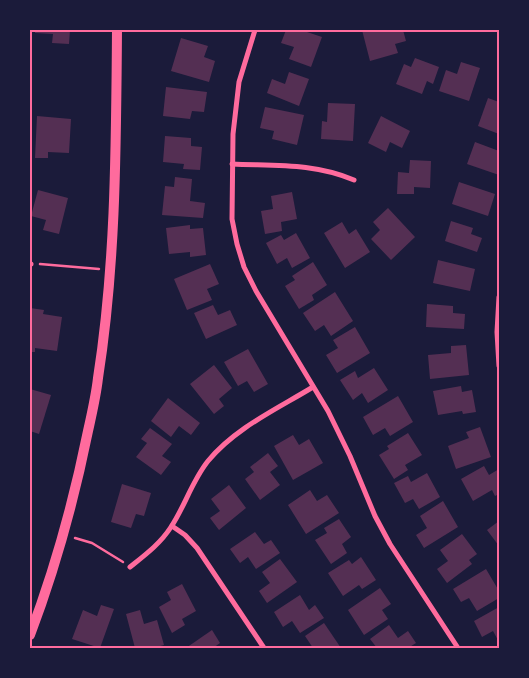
<svg xmlns="http://www.w3.org/2000/svg" width="529" height="678" font-family="Figtree,sans-serif">
  <rect width="100%" height="100%" fill="#1b1b3a"/>
  <g fill="#542f53">
    <path d="M 35,30 L 70,30 L 69,44 L 52,43 L 53,34 L 35,33 Z"/>
    <path d="M 286,30 L 301,30 L 322,37 L 311,67 L 289,59 L 294,47 L 281,43 Z"/>
    <path d="M 362,30 L 403,30 L 406,41 L 395,44 L 398,53 L 370,61 Z"/>
    <path d="M 181,38 L 208,46 L 204,57 L 215,61 L 209,82 L 171,71 Z"/>
    <path d="M 415,58 L 439,67 L 433,84 L 427,81 L 422,94 L 396,84 L 404,64 L 411,67 Z"/>
    <path d="M 461,62 L 480,68 L 469,101 L 439,91 L 446,70 L 457,74 Z"/>
    <path d="M 289,72 L 309,79 L 299,106 L 267,93 L 272,79 L 285,84 Z"/>
    <path d="M 166,87 L 207,92 L 204,112 L 192,111 L 190,119 L 163,116 Z"/>
    <path d="M 488,98 L 499,102 L 499,134 L 478,126 Z"/>
    <path d="M 328,103 L 355,104 L 353,141 L 321,139 L 322,121 L 327,122 Z"/>
    <path d="M 265,107 L 304,115 L 297,145 L 272,139 L 274,131 L 260,128 Z"/>
    <path d="M 37,116 L 71,119 L 69,153 L 48,152 L 48,158 L 35,158 Z"/>
    <path d="M 381,116 L 410,131 L 402,148 L 390,142 L 386,152 L 368,143 Z"/>
    <path d="M 165,136 L 191,138 L 191,146 L 202,147 L 200,170 L 183,169 L 184,164 L 163,162 Z"/>
    <path d="M 475,142 L 499,151 L 498,158 L 499,159 L 499,175 L 467,164 Z"/>
    <path d="M 410,160 L 431,161 L 430,188 L 414,187 L 414,194 L 397,194 L 398,172 L 409,173 Z"/>
    <path d="M 175,177 L 192,179 L 190,201 L 205,203 L 203,218 L 162,215 L 165,186 L 174,187 Z"/>
    <path d="M 459,182 L 495,194 L 488,216 L 452,204 Z"/>
    <path d="M 38,190 L 68,198 L 59,234 L 43,230 L 46,220 L 31,216 Z"/>
    <path d="M 292,192 L 297,219 L 281,222 L 282,231 L 265,234 L 261,211 L 273,209 L 271,196 Z"/>
    <path d="M 388,208 L 415,237 L 391,260 L 371,239 L 380,230 L 373,222 Z"/>
    <path d="M 451,221 L 473,228 L 471,234 L 482,238 L 477,252 L 445,241 Z"/>
    <path d="M 342,222 L 349,234 L 356,229 L 370,252 L 345,268 L 324,233 Z"/>
    <path d="M 190,225 L 190,229 L 203,228 L 206,255 L 190,257 L 190,252 L 169,254 L 166,228 Z"/>
    <path d="M 296,233 L 310,258 L 292,268 L 287,258 L 277,264 L 266,243 L 281,235 L 284,240 Z"/>
    <path d="M 438,260 L 475,269 L 470,291 L 433,283 Z"/>
    <path d="M 313,262 L 327,285 L 312,295 L 314,300 L 299,309 L 285,286 L 295,280 L 292,276 Z"/>
    <path d="M 210,264 L 219,284 L 207,289 L 212,300 L 187,310 L 174,279 Z"/>
    <path d="M 335,292 L 353,321 L 331,336 L 324,325 L 315,331 L 303,313 Z"/>
    <path d="M 427,304 L 453,306 L 453,313 L 465,314 L 464,329 L 426,327 Z"/>
    <path d="M 213,305 L 218,315 L 230,310 L 237,325 L 206,339 L 194,313 Z"/>
    <path d="M 30,308 L 44,310 L 43,314 L 62,317 L 57,351 L 35,348 L 35,352 L 30,352 Z"/>
    <path d="M 355,327 L 370,353 L 337,373 L 326,355 L 338,348 L 333,340 Z"/>
    <path d="M 466,345 L 469,375 L 430,379 L 428,355 L 451,353 L 451,346 Z"/>
    <path d="M 248,349 L 268,384 L 254,392 L 247,381 L 238,386 L 224,362 Z"/>
    <path d="M 214,365 L 232,388 L 219,399 L 224,406 L 214,414 L 190,384 Z"/>
    <path d="M 374,368 L 388,390 L 368,403 L 362,393 L 353,400 L 340,380 L 355,371 L 358,378 Z"/>
    <path d="M 461,386 L 462,392 L 472,390 L 476,412 L 463,414 L 462,411 L 438,415 L 433,391 Z"/>
    <path d="M 30,389 L 51,395 L 39,434 L 30,431 Z"/>
    <path d="M 398,396 L 413,422 L 390,436 L 385,428 L 373,435 L 363,417 Z"/>
    <path d="M 168,398 L 200,423 L 191,435 L 179,426 L 171,437 L 151,421 Z"/>
    <path d="M 480,427 L 491,457 L 456,469 L 448,446 L 469,438 L 466,432 Z"/>
    <path d="M 150,428 L 172,444 L 162,456 L 171,462 L 161,475 L 136,457 L 147,443 L 141,439 Z"/>
    <path d="M 408,433 L 422,455 L 405,465 L 408,470 L 394,479 L 379,455 L 389,449 L 387,446 Z"/>
    <path d="M 293,435 L 299,445 L 309,439 L 323,463 L 293,480 L 274,446 Z"/>
    <path d="M 268,453 L 278,466 L 270,472 L 280,485 L 260,500 L 245,479 L 254,472 L 250,467 Z"/>
    <path d="M 484,466 L 489,475 L 499,469 L 499,494 L 495,496 L 492,490 L 473,501 L 461,479 Z"/>
    <path d="M 427,473 L 440,497 L 419,509 L 413,499 L 405,503 L 394,483 L 408,476 L 411,482 Z"/>
    <path d="M 122,484 L 151,493 L 144,516 L 136,514 L 131,528 L 111,522 Z"/>
    <path d="M 229,485 L 246,508 L 219,530 L 210,518 L 220,511 L 211,499 Z"/>
    <path d="M 310,490 L 317,501 L 327,495 L 339,513 L 306,534 L 288,505 Z"/>
    <path d="M 443,501 L 458,527 L 424,548 L 416,535 L 427,528 L 420,516 Z"/>
    <path d="M 339,519 L 351,537 L 342,544 L 347,553 L 331,564 L 315,540 L 327,533 L 324,528 Z"/>
    <path d="M 499,521 L 499,546 L 487,530 Z"/>
    <path d="M 255,532 L 264,544 L 271,540 L 280,553 L 256,569 L 248,557 L 240,563 L 230,549 Z"/>
    <path d="M 462,534 L 477,554 L 469,560 L 472,564 L 447,583 L 437,569 L 448,561 L 440,550 Z"/>
    <path d="M 361,557 L 376,580 L 362,589 L 359,585 L 343,596 L 328,573 L 349,560 L 352,564 Z"/>
    <path d="M 280,559 L 297,582 L 267,603 L 259,591 L 270,583 L 262,572 Z"/>
    <path d="M 486,569 L 499,591 L 499,598 L 477,611 L 469,598 L 461,602 L 453,589 Z"/>
    <path d="M 182,584 L 196,611 L 182,619 L 185,625 L 172,633 L 159,607 L 171,600 L 167,592 Z"/>
    <path d="M 380,588 L 391,604 L 382,610 L 388,619 L 364,635 L 348,610 Z"/>
    <path d="M 300,595 L 309,610 L 315,605 L 324,618 L 300,633 L 292,621 L 283,627 L 274,612 Z"/>
    <path d="M 101,605 L 114,609 L 100,648 L 72,639 L 83,610 L 97,616 Z"/>
    <path d="M 499,607 L 499,642 L 493,631 L 482,637 L 474,621 Z"/>
    <path d="M 140,610 L 144,624 L 157,620 L 164,645 L 153,648 L 135,648 L 126,614 Z"/>
    <path d="M 324,623 L 341,648 L 313,648 L 305,636 Z"/>
    <path d="M 389,625 L 398,638 L 408,631 L 416,643 L 408,648 L 377,648 L 370,639 Z"/>
    <path d="M 212,630 L 220,643 L 213,648 L 186,648 Z"/>
  </g>
  <g fill="none" stroke-linecap="round" stroke-linejoin="round">
    <g stroke="#ff6b9d" stroke-width="2.5">
      <path d="M 40,264 L 99,269"/>
      <path d="M 75,538 L 92,543 L 123,562"/>
    </g>
    <g stroke="#ff6b9d" stroke-width="5">
      <path d="M 255,30 L 239,82 L 233,134 L 232,219 L 237,244 L 244,267 L 256,291 L 328,411 L 350,456 L 375,516 L 390,544 L 458,648"/>
      <path d="M 232,164 C 276,166 313,163 354,180"/>
      <path d="M 30,264 L 31,264"/>
      <path d="M 499,297 L 497,332 L 499,366"/>
      <path d="M 172,526 L 185,535 L 197,548 L 264,648"/>
      <path d="M 130,567 C 145,555 160,544 171,527 C 185,506 192,481 208,461 C 235,428 277,409 313,387"/>
    </g>
    <path stroke="#ff6b9d" stroke-width="10" d="M 30,635 C 55,569 74,500 88,431 C 92,413 96,396 98,378 C 116,263 116,146 117,30"/>
  </g>
  <rect width="529" height="678" fill="none" stroke="#1b1b3a" stroke-width="62"/>
  <rect x="31" y="31" width="467" height="616" fill="none" stroke="#ff6b9d" stroke-width="2"/>
</svg>
